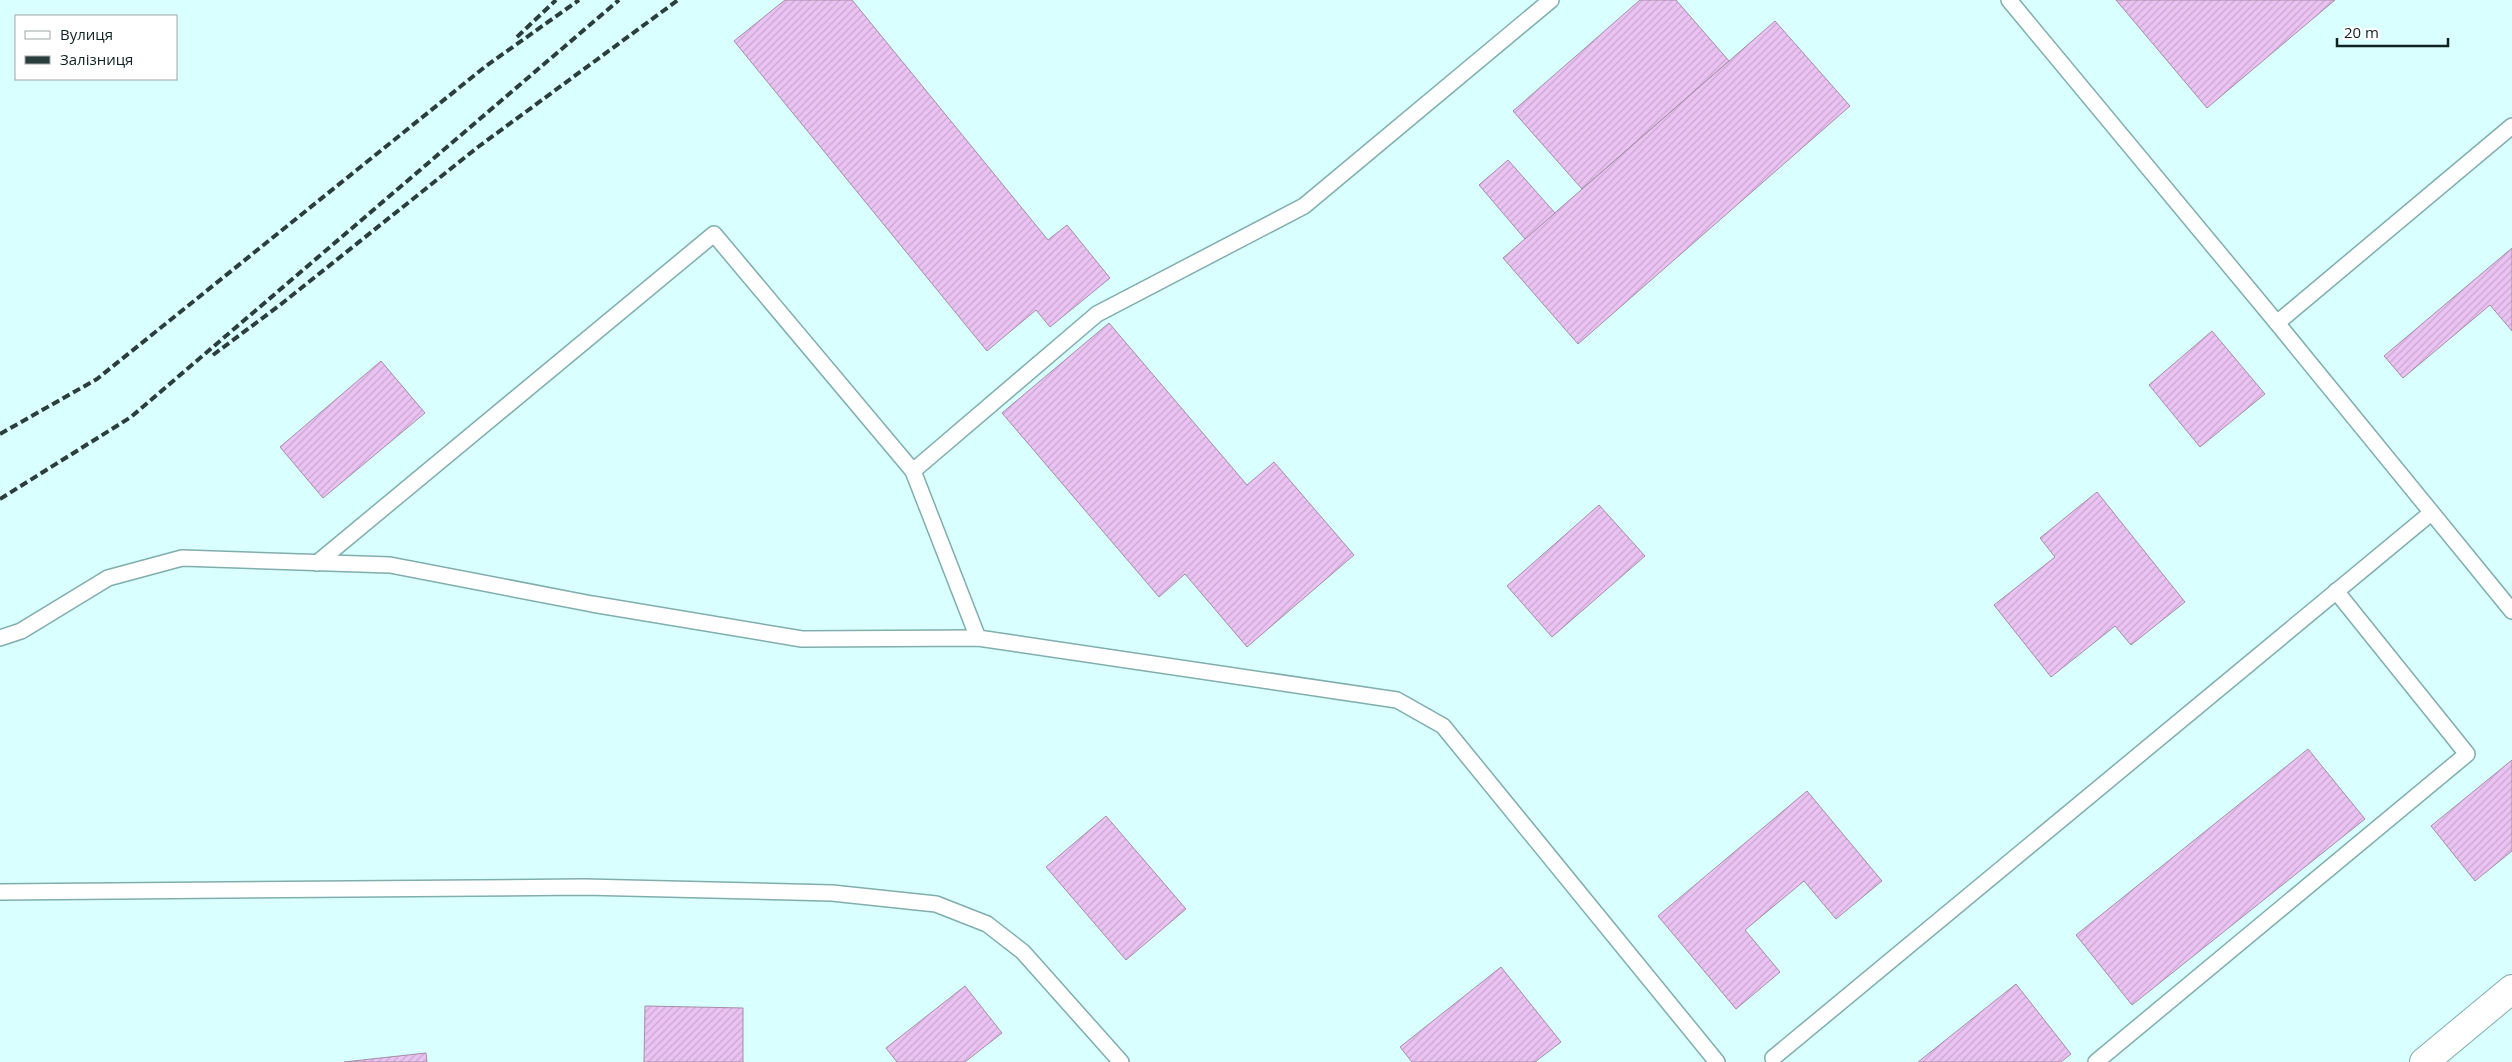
<svg xmlns="http://www.w3.org/2000/svg" width="2512" height="1062" font-family="'Open Sans',sans-serif">
  <defs>
    <pattern id="building-hatch" width="6" height="6" patternUnits="userSpaceOnUse" patternTransform="scale(1.25)"><rect width="6" height="6" fill="#ebc3f2"/><path d="M-1 1l2-2M0 6l6-6M5 7l2-2" fill="none" stroke="#c8a7cf"/></pattern>
  </defs>
  <rect width="100%" height="100%" fill="#d9fffe"/>
  <g fill="url(#building-hatch)" stroke="#a48ca8">
    <path d="M 785,0 L 852,0 L 1048,240 L 1067,225 L 1110,278 L 1050,327 L 1036,310 L 987,351 L 734,41 Z"/>
    <path d="M 1640,0 L 1676,0 L 1729,61 L 1582,189 L 1513,111 Z"/>
    <path d="M 2116,0 L 2335,0 L 2207,108 Z"/>
    <path d="M 1775,21 L 1850,106 L 1578,344 L 1503,258 Z"/>
    <path d="M 1508,160 L 1555,213 L 1525,239 L 1479,185 Z"/>
    <path d="M 2512,248 L 2512,331 L 2490,305 L 2403,378 L 2384,356 Z"/>
    <path d="M 1109,323 L 1247,485 L 1274,462 L 1354,555 L 1247,647 L 1185,574 L 1159,597 L 1002,413 Z"/>
    <path d="M 2212,331 L 2265,394 L 2200,447 L 2149,385 Z"/>
    <path d="M 381,361 L 425,413 L 323,498 L 280,447 Z"/>
    <path d="M 2097,492 L 2185,602 L 2131,645 L 2115,626 L 2051,677 L 1994,605 L 2055,557 L 2040,538 Z"/>
    <path d="M 1599,505 L 1645,556 L 1552,637 L 1507,586 Z"/>
    <path d="M 2308,749 L 2365,819 L 2132,1005 L 2076,935 Z"/>
    <path d="M 2512,760 L 2512,851 L 2475,881 L 2431,826 Z"/>
    <path d="M 1807,791 L 1882,881 L 1836,919 L 1804,881 L 1745,930 L 1780,972 L 1736,1009 L 1658,916 Z"/>
    <path d="M 1106,816 L 1186,909 L 1126,960 L 1046,867 Z"/>
    <path d="M 1501,967 L 1561,1042 L 1535,1062 L 1412,1062 L 1400,1047 Z"/>
    <path d="M 2016,984 L 2071,1054 L 2061,1062 L 1918,1062 Z"/>
    <path d="M 965,986 L 1002,1033 L 965,1062 L 897,1062 L 886,1048 Z"/>
    <path d="M 645,1006 L 743,1008 L 743,1062 L 644,1062 Z"/>
    <path d="M 426,1053 L 427,1062 L 344,1062 Z"/>
  </g>
  <g fill="none" stroke-linecap="round" stroke-linejoin="round">
    <g stroke="#80adad" stroke-width="18">
      <g id="service">
        <path d="M 2009,0 L 2277,323 L 2512,611"/>
        <path d="M 2277,323 L 2512,126"/>
        <path d="M 913,471 L 1097,314 L 1304,206 L 1551,0"/>
        <path d="M 317,563 L 714,234 L 913,471 L 978,638"/>
        <path d="M 0,638 L 21,631 L 108,578 L 182,558 L 390,565 L 592,604 L 802,639 L 978,638 L 1397,700 L 1443,726 L 1717,1062"/>
        <path d="M 0,892 L 584,887 L 832,893 L 936,904 L 987,924 L 1023,952 L 1121,1062"/>
        <path d="M 1773,1058 L 2431,513"/>
        <path d="M 2096,1062 L 2467,754 L 2336,591"/>
      </g>
    </g>
    <g stroke="#80adad" stroke-width="30">
      <path id="minor" d="M 2424,1062 L 2512,989"/>
    </g>
    <use href="#service" stroke="#fff" stroke-width="15"/>
    <use href="#minor" stroke="#fff" stroke-width="28"/>
    <g stroke="#2a3e3e" stroke-width="4" stroke-dasharray="8 4" stroke-linecap="butt">
      <path d="M 517,37 L 556,0"/>
      <path d="M 213,355 L 280,305 L 478,147 L 678,0"/>
      <path d="M 0,434 L 97,379 L 486,66 L 579,0"/>
      <path d="M 0,499 L 131,417 L 619,0"/>
    </g>
  </g>
  <rect x="15" y="15" width="162" height="65" fill="#ffffff" stroke="#9fa6a6"/>
  <rect x="25" y="31" width="25" height="8" fill="#ffffff" stroke="#9fa6a6"/>
  <text x="60" y="40" font-size="15" fill="#0f2121">Вулиця</text>
  <rect x="25" y="56" width="25" height="8" fill="#2a3e3e" stroke="#9fa6a6"/>
  <text x="60" y="65" font-size="15" fill="#0f2121">Залізниця</text>
  <path d="M2337 38v8h111v-8" fill="none" stroke="#0f2121" stroke-width="2.5"/>
  <text x="2344" y="38" font-size="15" fill="#0f2121" stroke="#ffffff" stroke-width="4" paint-order="stroke">20 m</text>
</svg>
